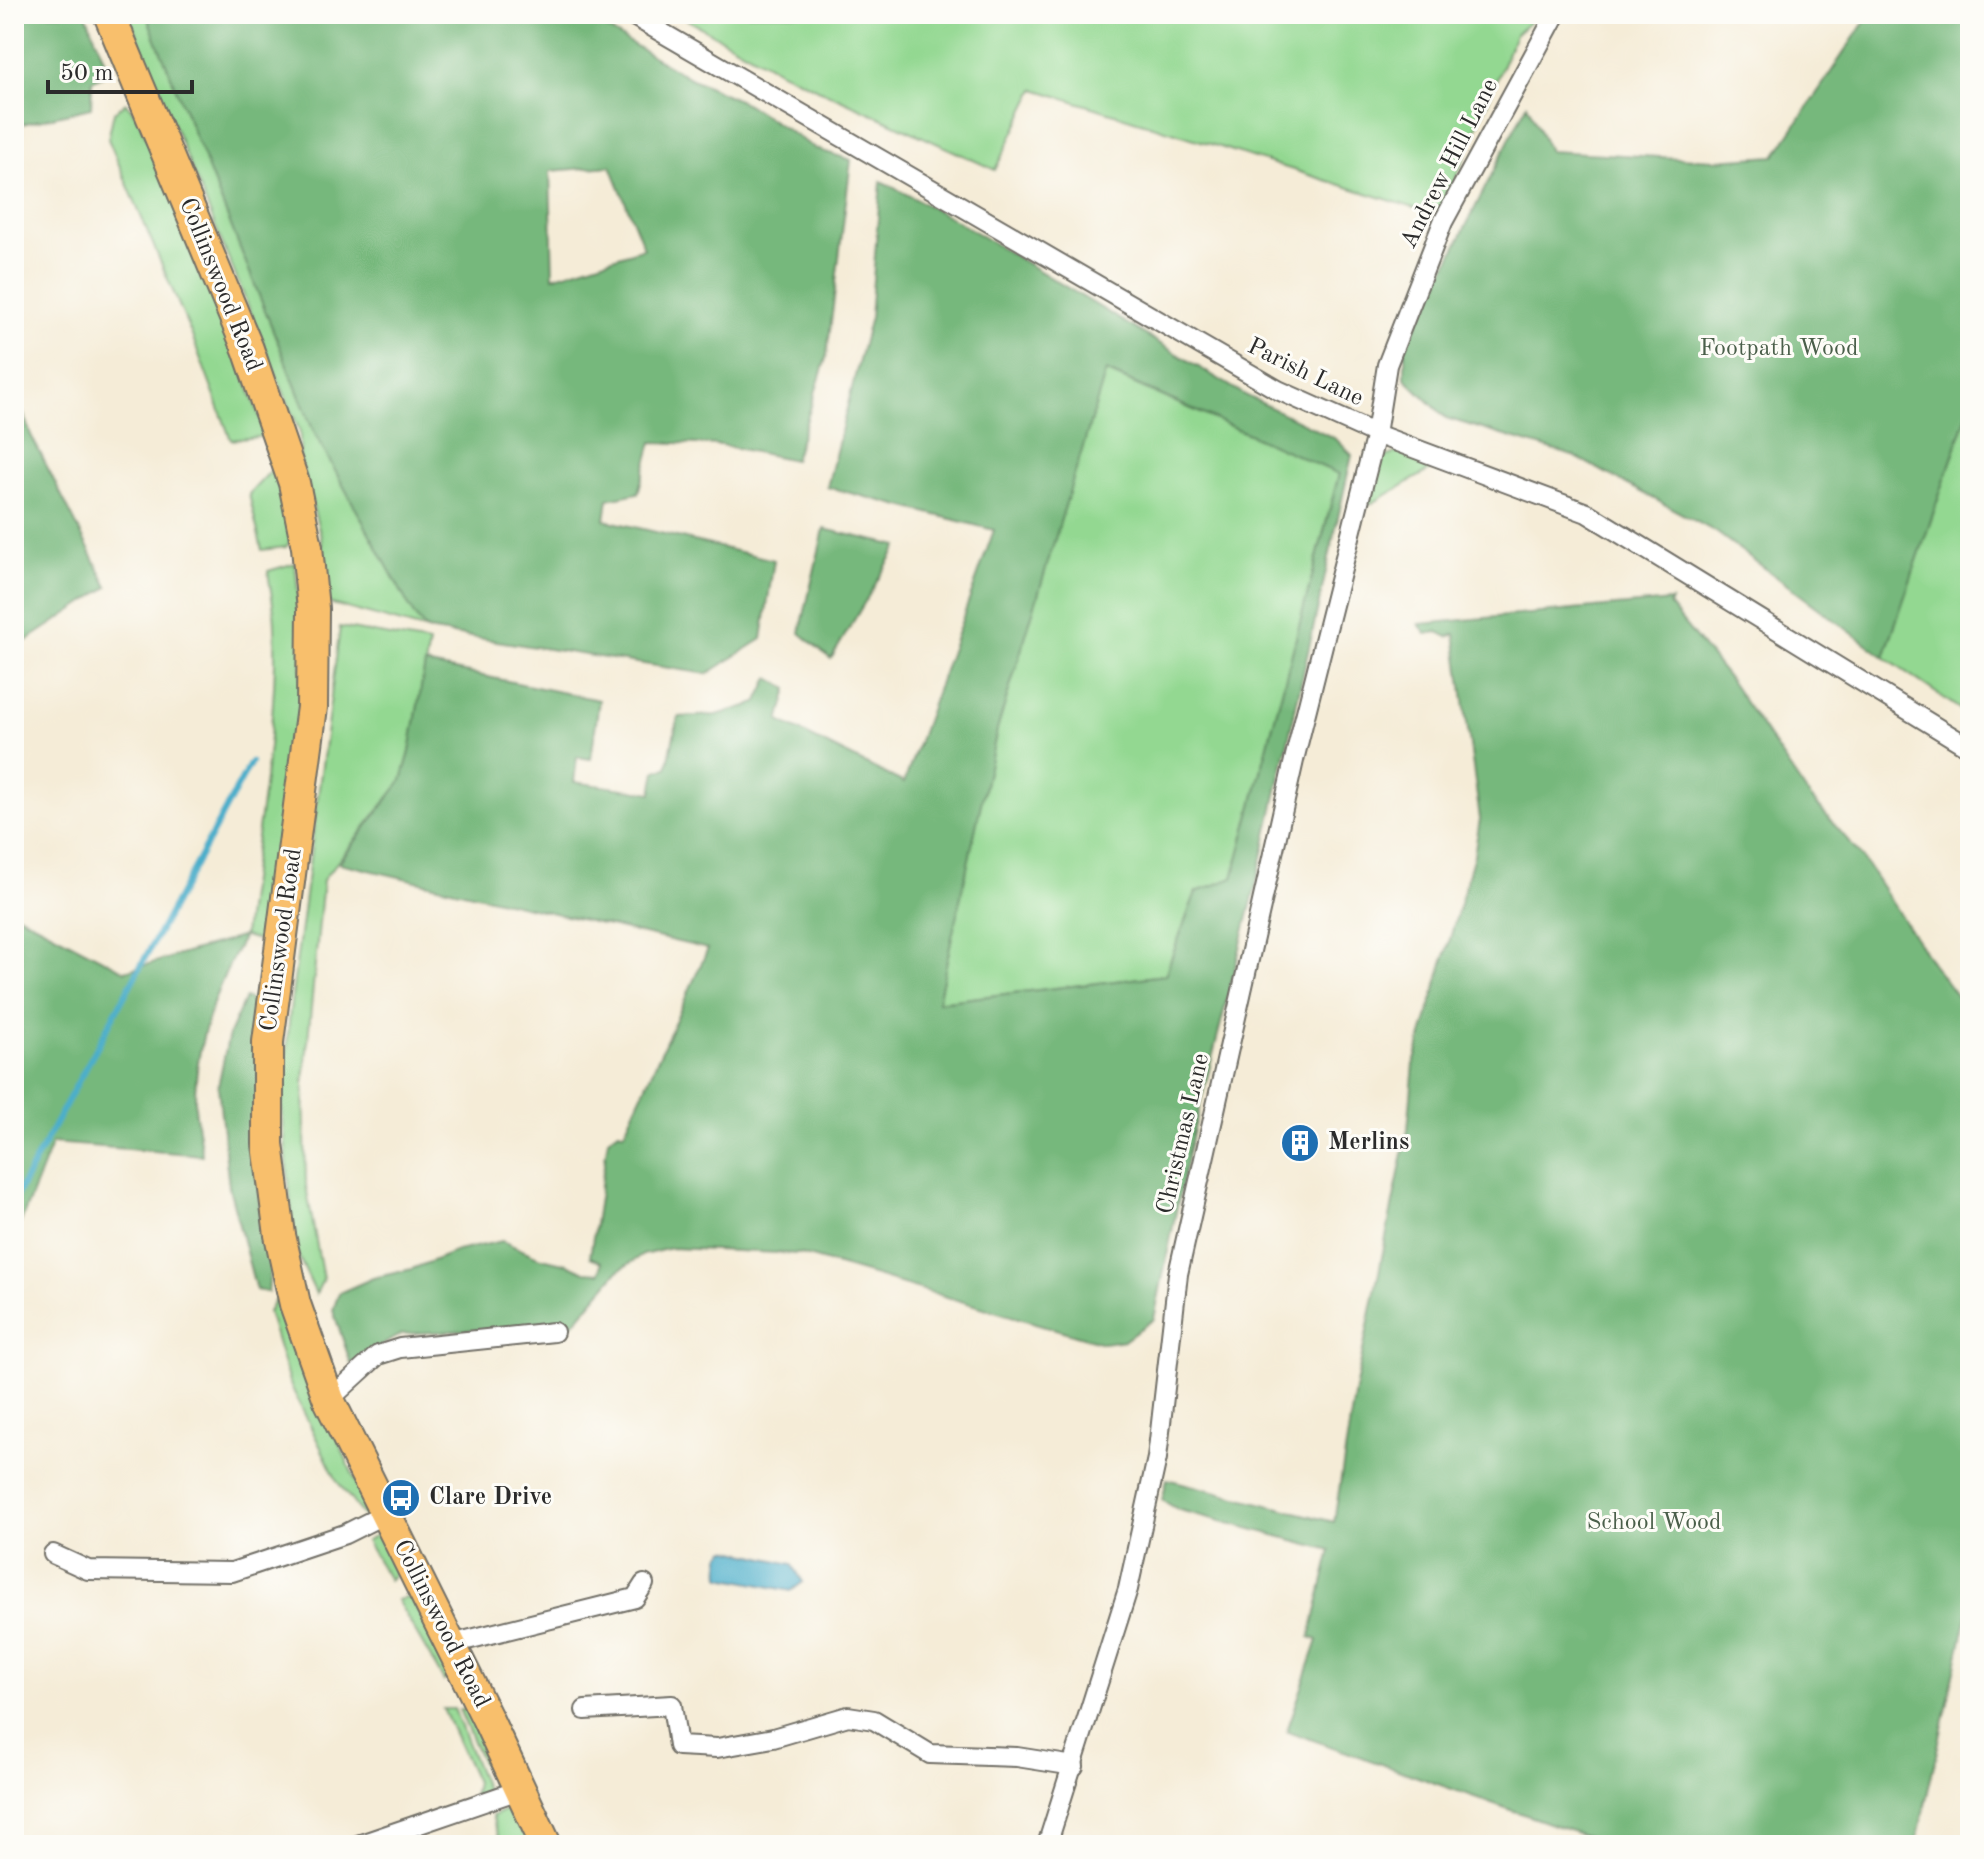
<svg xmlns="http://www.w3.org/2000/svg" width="1984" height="1859" font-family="'Old Standard TT',serif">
  <rect width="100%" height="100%" fill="#fdfcf7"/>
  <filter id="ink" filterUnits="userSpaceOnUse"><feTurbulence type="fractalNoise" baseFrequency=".0125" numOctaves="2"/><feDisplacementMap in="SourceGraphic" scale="16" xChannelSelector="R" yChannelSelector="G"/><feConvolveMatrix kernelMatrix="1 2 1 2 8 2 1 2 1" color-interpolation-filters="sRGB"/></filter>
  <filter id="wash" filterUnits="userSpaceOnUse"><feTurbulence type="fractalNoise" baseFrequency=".006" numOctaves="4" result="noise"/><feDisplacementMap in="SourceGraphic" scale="32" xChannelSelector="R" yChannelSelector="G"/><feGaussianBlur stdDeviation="1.8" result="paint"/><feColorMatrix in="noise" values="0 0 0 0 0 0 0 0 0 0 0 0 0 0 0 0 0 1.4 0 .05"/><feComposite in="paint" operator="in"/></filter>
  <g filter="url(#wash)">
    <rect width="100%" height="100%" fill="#f5ecd7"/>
    <g fill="#93d891" stroke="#5f825e" stroke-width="2">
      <path d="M 128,14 L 146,14 L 314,432 L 415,616 L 427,630 L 328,603 L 321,537 L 300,458 L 300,432 Z"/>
      <path d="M 677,14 L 1539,14 L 1515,35 L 1444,207 L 1430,213 L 1035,89 L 995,170 L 781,72 Z"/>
      <path d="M 126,103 L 136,115 L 192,237 L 267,436 L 231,440 L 191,333 L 108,139 L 114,112 Z"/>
      <path d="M 1105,371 L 1339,474 L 1233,879 L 1196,892 L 1165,975 L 937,1002 L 997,730 Z"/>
      <path d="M 1970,406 L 1970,716 L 1884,657 Z"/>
      <path d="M 1399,451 L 1435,467 L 1362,509 L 1371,491 L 1380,460 Z"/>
      <path d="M 278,463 L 293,537 L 286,547 L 262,550 L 249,494 Z"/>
      <path d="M 295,563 L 302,630 L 300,726 L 268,943 L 244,936 C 255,833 278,730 275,626 C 275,608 270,589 268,571 Z"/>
      <path d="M 340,627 L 429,643 L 410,752 L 402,781 L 323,880 L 304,1082 L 306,1186 L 323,1279 L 316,1294 L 295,1249 L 282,1108 L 290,1011 Z"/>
      <path d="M 275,1300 L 283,1308 L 368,1511 L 364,1517 L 337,1481 L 289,1382 L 268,1312 Z"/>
      <path d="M 378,1534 L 396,1562 L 394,1575 L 389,1580 L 366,1541 Z"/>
      <path d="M 411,1597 L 451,1674 L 444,1681 L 397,1600 Z"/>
      <path d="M 470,1708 L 504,1786 L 495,1793 L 459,1709 Z"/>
      <path d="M 443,1709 L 454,1709 L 487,1793 L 473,1798 L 476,1782 Z"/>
      <path d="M 509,1808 L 525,1827 L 532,1845 L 502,1845 L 492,1816 Z"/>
    </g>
    <g fill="#76b87b" stroke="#507253" stroke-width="2" fill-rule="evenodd">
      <path d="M 14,14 L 86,14 L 109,72 L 92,81 L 91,108 L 14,126 Z"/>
      <path d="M 146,14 L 582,14 L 688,77 L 747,104 L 816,149 L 851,160 L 827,355 L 794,460 L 721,445 L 652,442 L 638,493 L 608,499 L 605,520 L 774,560 L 762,639 L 707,674 L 427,630 L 415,617 L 314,432 ZM 611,166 L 644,248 L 553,277 L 550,171 Z"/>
      <path d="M 1970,14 L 1970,406 L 1884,657 L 1716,532 L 1576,457 L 1446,418 L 1405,378 L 1405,348 L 1527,104 L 1549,151 L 1715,160 L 1775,156 L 1869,15 Z"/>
      <path d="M 881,181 L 950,217 L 1247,396 L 1336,439 L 1352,455 L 1255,889 L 1188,1153 L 1154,1319 L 1125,1340 L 1103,1343 L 801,1254 L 671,1248 L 643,1255 L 618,1271 L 573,1324 L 401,1334 L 351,1364 L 333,1310 L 339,1293 L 373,1278 L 412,1269 L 457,1251 L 502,1241 L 538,1257 L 567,1264 L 585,1272 L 600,1273 L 602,1262 L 590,1257 L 608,1139 L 619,1131 L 624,1133 L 708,949 L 339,863 L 402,780 L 410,752 L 425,664 L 599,700 L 591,759 L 577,757 L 574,782 L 652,793 L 656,771 L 667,768 L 678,717 L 717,715 L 757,703 L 769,678 L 788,689 L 779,721 L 904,783 L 994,530 L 827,487 L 870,317 ZM 1106,371 L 1339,474 L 1233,878 L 1196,892 L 1165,975 L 938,1002 L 997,730 Z"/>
      <path d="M 14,387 L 31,435 L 108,587 L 14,649 Z"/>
      <path d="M 824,529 L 898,546 L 831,659 L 800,633 Z"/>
      <path d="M 1671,601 L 1669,605 L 1729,679 L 1806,792 L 1859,853 L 1932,963 L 1970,1014 L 1970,1603 L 1916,1845 L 1611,1845 L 1287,1731 L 1318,1640 L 1310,1637 L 1331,1550 L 1179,1510 L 1162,1500 L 1167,1479 L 1334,1522 L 1355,1390 L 1408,1129 L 1414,1064 L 1474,855 L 1480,819 L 1455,634 L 1448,637 L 1438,632 L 1426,634 L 1419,624 Z"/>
      <path d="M 14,913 L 125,971 L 244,936 C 215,988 194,1046 195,1106 C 196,1122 200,1139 202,1155 L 52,1143 L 14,1239 Z"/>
      <path d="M 245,998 L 264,1005 L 256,1125 L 261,1217 L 271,1262 L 268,1292 L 256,1290 L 229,1187 L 218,1086 L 229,1034 Z"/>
    </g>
    <path fill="#4baeca" stroke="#3b6c7a" stroke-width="2" d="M 726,1549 L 792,1564 L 803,1582 L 791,1591 L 721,1577 L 720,1556 Z"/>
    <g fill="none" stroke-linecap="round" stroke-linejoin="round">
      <path stroke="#4baeca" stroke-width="6" d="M 14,1200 L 251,762"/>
    </g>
  </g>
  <g filter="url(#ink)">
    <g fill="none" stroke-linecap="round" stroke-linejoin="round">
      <g stroke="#726f67" stroke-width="22">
        <g id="minor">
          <path d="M 630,14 L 1278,390 L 1376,434 L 1587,513 L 1970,748"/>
          <path d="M 329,1400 L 378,1355 L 400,1348 L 554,1332"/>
          <path d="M 53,1554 L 88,1570 L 232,1572 L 345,1534 L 385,1514"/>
          <path d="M 451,1644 L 635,1598 L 644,1584"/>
          <path d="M 585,1710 L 672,1705 L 678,1746 L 717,1748 L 773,1738 L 848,1716 L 874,1720 L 930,1754 L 1017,1757 L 1074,1766"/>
          <path d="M 358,1845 L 519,1790"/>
          <path d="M 1047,1845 L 1128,1589 L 1157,1458 L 1178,1274 L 1295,756 L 1376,434 L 1387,365 L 1443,222 L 1556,14"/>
        </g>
      </g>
      <g stroke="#726f67" stroke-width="34">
        <path id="primary" d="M 109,14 L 248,349 L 294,483 L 307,547 L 313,609 L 312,707 L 268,1042 L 268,1144 L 280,1235 L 295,1304 L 329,1400 L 487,1718 L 546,1845"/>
      </g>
      <use href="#minor" stroke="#fff" stroke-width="18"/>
      <use href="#primary" stroke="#f8bf6c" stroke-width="30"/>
    </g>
  </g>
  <defs>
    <g id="building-disc" transform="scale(2)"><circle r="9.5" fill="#1f6fb2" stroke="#fdfcf7"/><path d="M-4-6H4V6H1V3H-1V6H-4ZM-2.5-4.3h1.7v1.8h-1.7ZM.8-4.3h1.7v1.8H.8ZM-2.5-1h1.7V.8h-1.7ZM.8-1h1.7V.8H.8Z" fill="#fff"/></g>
    <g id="bus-disc" transform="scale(2)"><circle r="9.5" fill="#1f6fb2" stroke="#fdfcf7"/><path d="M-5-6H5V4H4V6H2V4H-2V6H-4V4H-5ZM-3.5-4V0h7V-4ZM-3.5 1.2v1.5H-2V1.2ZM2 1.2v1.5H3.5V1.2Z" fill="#fff"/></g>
  </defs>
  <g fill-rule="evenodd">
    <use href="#building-disc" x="1300" y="1143"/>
    <use href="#bus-disc" x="401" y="1498"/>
  </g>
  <g text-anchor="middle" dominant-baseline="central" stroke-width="6" stroke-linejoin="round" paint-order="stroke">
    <g font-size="24" fill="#2b2b2b" stroke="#fdfcf7">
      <text transform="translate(1450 164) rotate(-63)">Andrew Hill Lane</text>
      <text transform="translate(220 285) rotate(68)">Collinswood Road</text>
      <text transform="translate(1305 373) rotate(26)">Parish Lane</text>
      <text transform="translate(282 940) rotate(-82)">Collinswood Road</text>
      <text transform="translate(1184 1134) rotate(-77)">Christmas Lane</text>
      <text transform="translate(441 1624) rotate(63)">Collinswood Road</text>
    </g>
    <g font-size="24" fill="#4a5f4a" stroke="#fdfcf7">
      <text x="1779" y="349">Footpath Wood</text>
      <text x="1654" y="1523">School Wood</text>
    </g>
    <g font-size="24" font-weight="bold" fill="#2b2b2b" stroke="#fdfcf7" text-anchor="start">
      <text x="1328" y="1143">Merlins</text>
      <text x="429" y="1498">Clare Drive</text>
    </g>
  </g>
  <rect width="1984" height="1859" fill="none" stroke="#fdfcf7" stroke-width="48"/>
  <path d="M48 80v12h144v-12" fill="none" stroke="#2b2b2b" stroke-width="4"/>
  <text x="60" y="80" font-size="24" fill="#2b2b2b" stroke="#fdfcf7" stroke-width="6" paint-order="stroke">50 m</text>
</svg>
